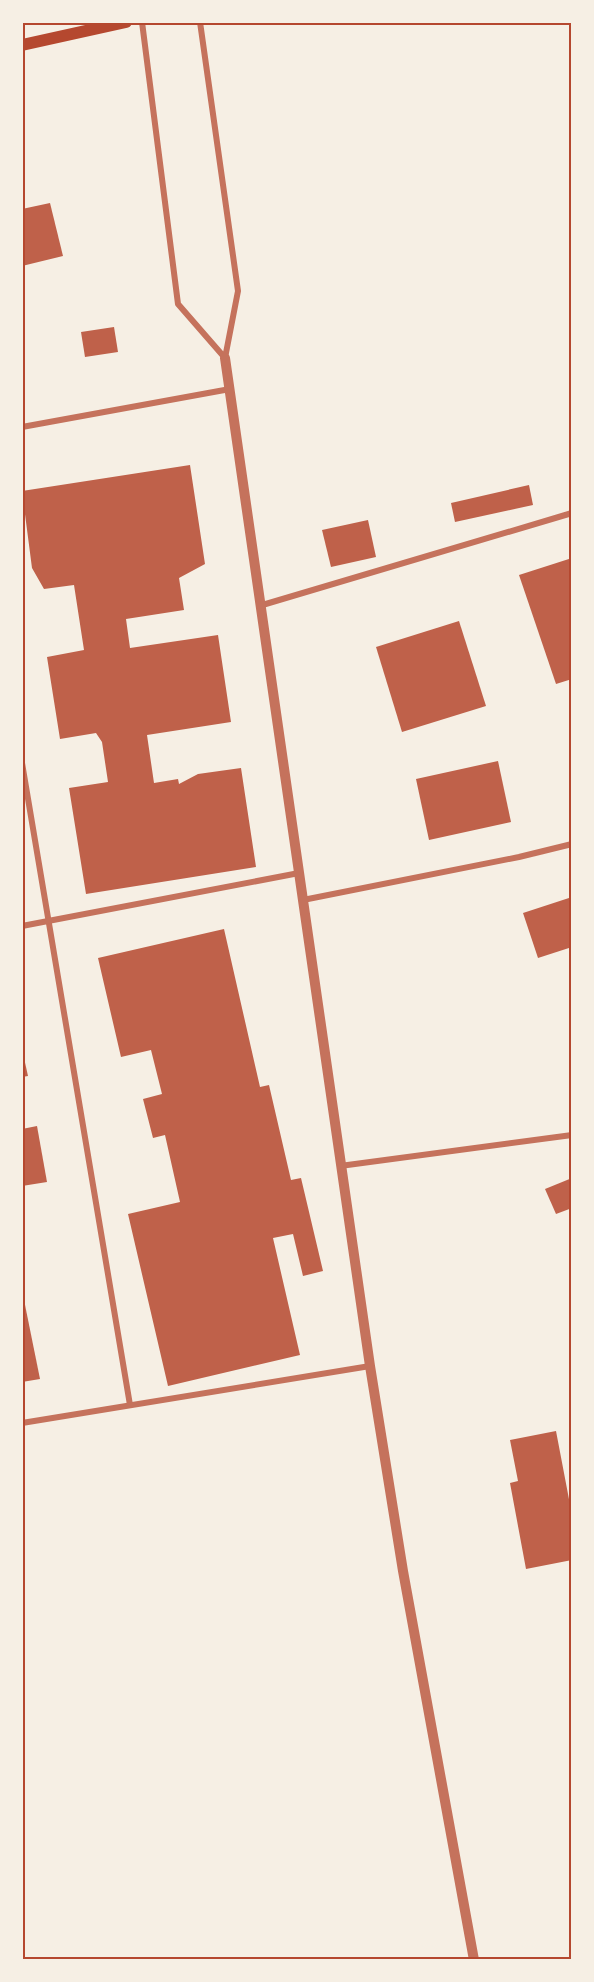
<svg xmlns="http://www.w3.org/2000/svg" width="594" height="1982" font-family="Montserrat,sans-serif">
  <rect width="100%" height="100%" fill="#f6efe4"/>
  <g fill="#bf614a">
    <path d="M 50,203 L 63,256 L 22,266 L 22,209 Z"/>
    <path d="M 114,327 L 118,352 L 85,357 L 81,332 Z"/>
    <path d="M 190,465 L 205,564 L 179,578 L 184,610 L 126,619 L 130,648 L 218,635 L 231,722 L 147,735 L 154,783 L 178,779 L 179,784 L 198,774 L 241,768 L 256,867 L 86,894 L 69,788 L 108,782 L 102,742 L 96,733 L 60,739 L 47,657 L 84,650 L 74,585 L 44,589 L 32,568 L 22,491 Z"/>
    <path d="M 529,485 L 533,505 L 455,522 L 451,503 Z"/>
    <path d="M 368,520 L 376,557 L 331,567 L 322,530 Z"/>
    <path d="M 572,558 L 572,679 L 556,684 L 519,575 Z"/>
    <path d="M 459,621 L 486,706 L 402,732 L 376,647 Z"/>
    <path d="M 498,761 L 511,822 L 429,840 L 416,779 Z"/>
    <path d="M 572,897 L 572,947 L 538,958 L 523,913 Z"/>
    <path d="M 224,929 L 260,1087 L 269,1085 L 291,1180 L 301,1178 L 323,1271 L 303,1276 L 293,1234 L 273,1238 L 300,1355 L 168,1386 L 128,1214 L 180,1202 L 165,1135 L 153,1138 L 143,1099 L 162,1094 L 151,1050 L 121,1057 L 98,958 Z"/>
    <path d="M 22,1049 L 28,1076 L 22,1077 Z"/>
    <path d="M 37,1126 L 47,1182 L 22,1186 L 22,1129 Z"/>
    <path d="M 572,1178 L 572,1208 L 556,1214 L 545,1189 Z"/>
    <path d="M 22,1290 L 40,1379 L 22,1382 Z"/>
    <path d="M 556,1431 L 572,1515 L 572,1560 L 526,1569 L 510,1483 L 518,1481 L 510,1440 Z"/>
  </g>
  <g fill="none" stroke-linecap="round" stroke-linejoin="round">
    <g stroke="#c5725c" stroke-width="6">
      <path d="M 142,22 L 178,304 L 225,358 L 238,291 L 200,22"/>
      <path d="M 22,427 L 230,389"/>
      <path d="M 259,606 L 572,513"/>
      <path d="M 22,763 L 130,1405"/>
      <path d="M 303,900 L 519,857 L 572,844"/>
      <path d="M 22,926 L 299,873"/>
      <path d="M 340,1166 L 572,1135"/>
      <path d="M 22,1423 L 370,1366"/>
    </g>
    <path stroke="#c5725c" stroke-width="10" d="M 225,358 L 370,1366 L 403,1571 L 474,1960"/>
    <path stroke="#b5482f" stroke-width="12" d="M 22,45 L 126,22"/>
  </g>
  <rect width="594" height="1982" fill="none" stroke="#f6efe4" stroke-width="48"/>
  <rect x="24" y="24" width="546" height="1934" fill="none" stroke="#b5482f" stroke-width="2"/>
</svg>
